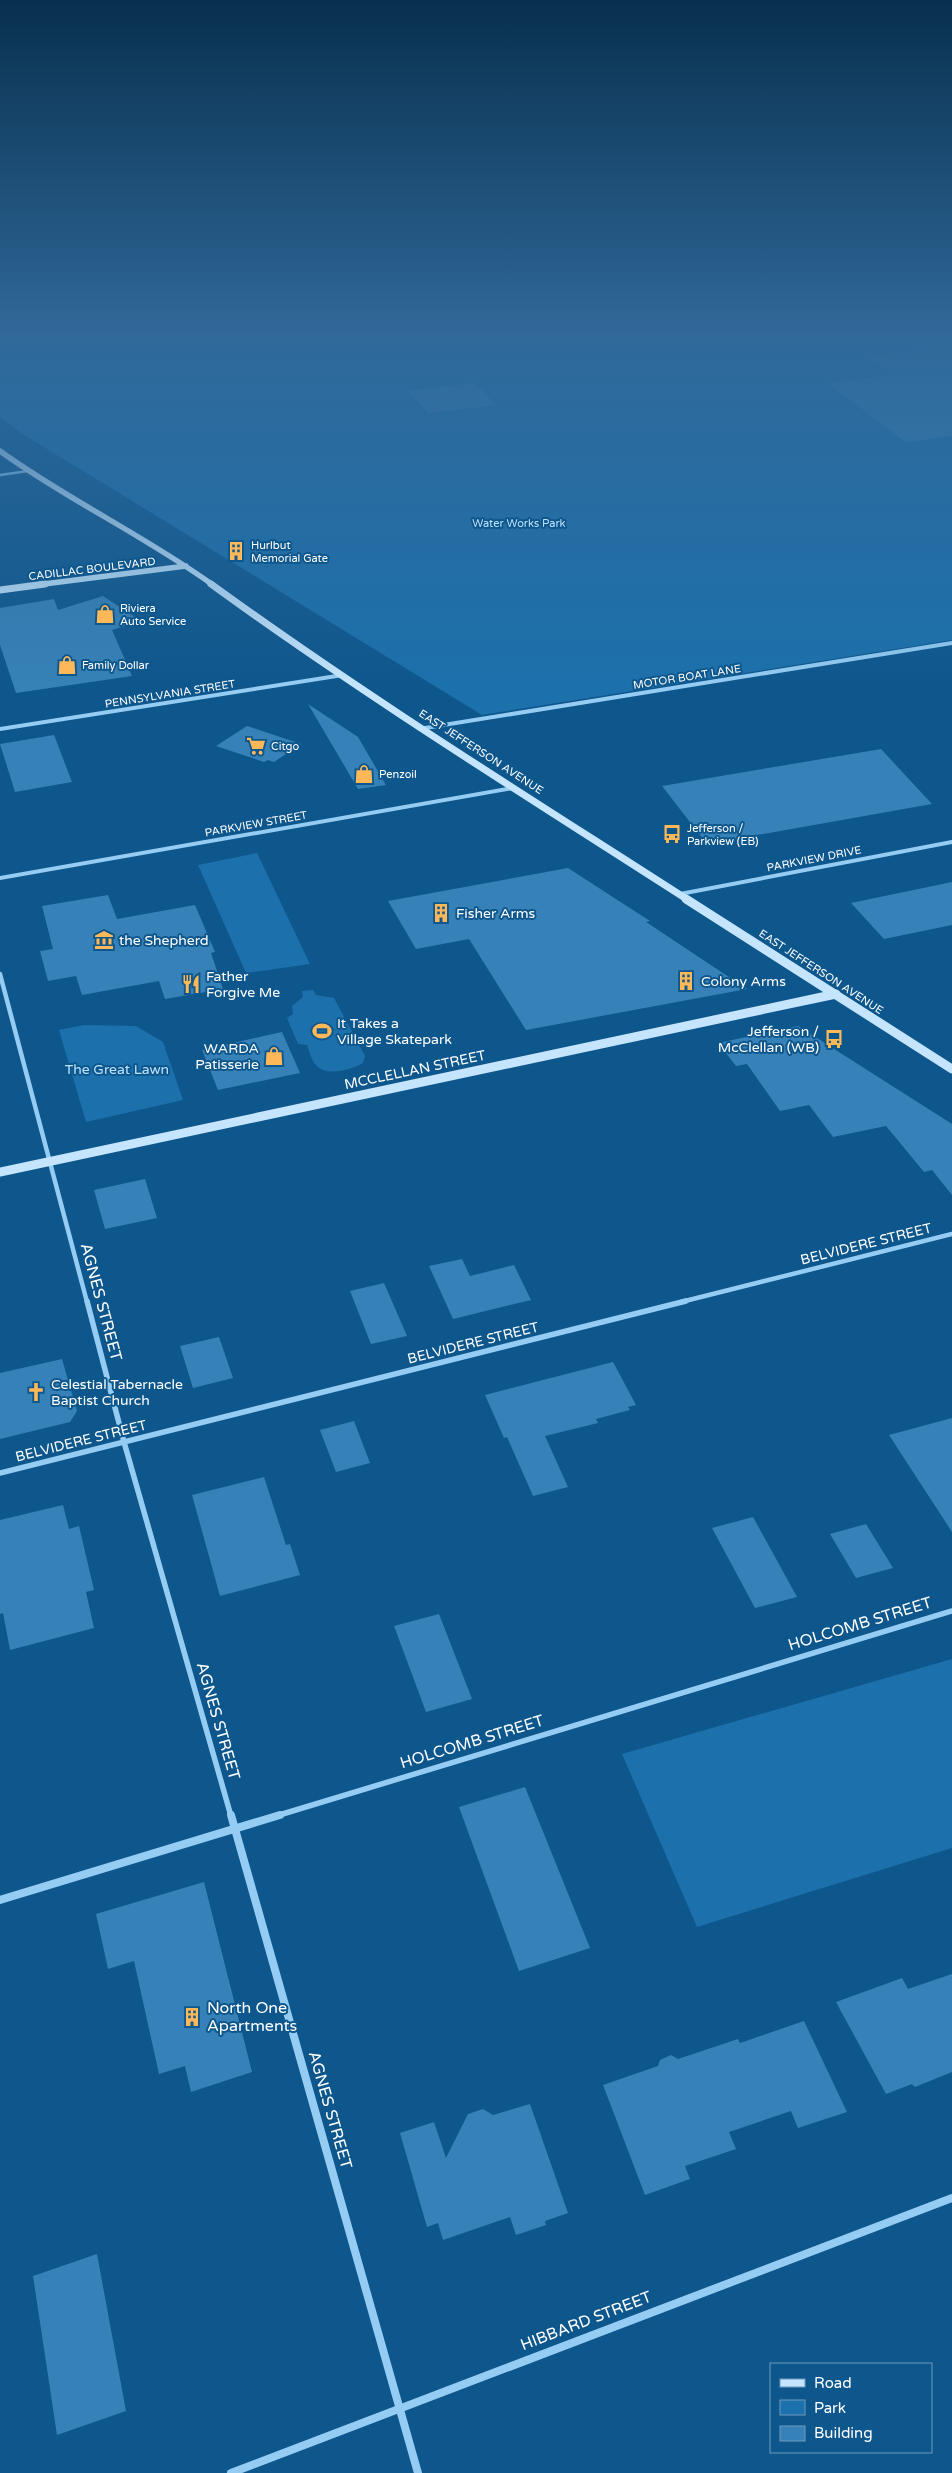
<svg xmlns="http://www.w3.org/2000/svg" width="952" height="2473" font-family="'Varela Round',sans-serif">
  <rect width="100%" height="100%" fill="#0e578d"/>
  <g fill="#1c70ab">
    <path d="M 0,339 L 952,339 L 952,640 L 482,715 L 21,433 L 0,417 Z"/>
    <path d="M 257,853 L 310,964 L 246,973 L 198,865 Z"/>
    <path d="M 313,990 L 316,995 L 334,998 L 365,1056 L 363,1063 C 353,1069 327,1077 317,1066 C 312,1062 309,1051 307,1045 L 298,1044 L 287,1018 L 293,1014 L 292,1006 L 303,997 L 302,991 Z"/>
    <path d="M 84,1025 L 136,1026 L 163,1042 L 183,1100 L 86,1122 L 59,1030 Z"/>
    <path d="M 952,1659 L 952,1848 L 697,1927 L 622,1754 Z"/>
  </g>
  <g fill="#3681b7">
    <path d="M 952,346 L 952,436 L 906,442 L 827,383 L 892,375 L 865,356 Z"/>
    <path d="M 475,383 L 496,405 L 428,413 L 408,391 Z"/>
    <path d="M 103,596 L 141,621 L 112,630 L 132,676 L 16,693 L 0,645 L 0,608 L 54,599 L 58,610 Z"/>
    <path d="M 308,704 L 358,737 L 386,785 L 358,789 Z"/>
    <path d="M 247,726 L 301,744 L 274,762 L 268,760 L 264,762 L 216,746 Z"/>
    <path d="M 54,735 L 72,782 L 15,792 L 0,744 Z"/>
    <path d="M 881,749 L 932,804 L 707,844 L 662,786 Z"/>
    <path d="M 568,868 L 650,921 L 646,922 L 747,989 L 526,1030 L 469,939 L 416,949 L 388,901 Z"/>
    <path d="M 952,882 L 952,925 L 884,939 L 851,903 Z"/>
    <path d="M 108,895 L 117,919 L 195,905 L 215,952 L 211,953 L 223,989 L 165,999 L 159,981 L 82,995 L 76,976 L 48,981 L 40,951 L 53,949 L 42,906 Z"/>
    <path d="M 798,1026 L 952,1124 L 952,1195 L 932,1170 L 924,1172 L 886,1126 L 833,1137 L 809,1105 L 780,1111 L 747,1064 L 736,1066 L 718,1043 Z"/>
    <path d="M 282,1032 L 300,1073 L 218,1090 L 202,1050 Z"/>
    <path d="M 145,1179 L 157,1218 L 105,1229 L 94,1190 Z"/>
    <path d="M 462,1259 L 470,1276 L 514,1265 L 531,1300 L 453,1319 L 429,1266 Z"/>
    <path d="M 384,1283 L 407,1336 L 371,1344 L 350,1291 Z"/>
    <path d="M 219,1337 L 233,1378 L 193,1388 L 180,1346 Z"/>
    <path d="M 62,1359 L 77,1411 L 70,1422 L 0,1439 L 0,1373 Z"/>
    <path d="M 613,1362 L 636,1405 L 628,1407 L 630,1410 L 596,1419 L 598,1423 L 545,1436 L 568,1487 L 533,1496 L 507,1437 L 504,1438 L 485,1395 Z"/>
    <path d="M 952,1418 L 952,1532 L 889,1435 Z"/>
    <path d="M 354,1421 L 370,1463 L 336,1472 L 320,1430 Z"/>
    <path d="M 264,1477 L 286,1545 L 290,1544 L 300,1575 L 220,1596 L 192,1495 Z"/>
    <path d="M 63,1505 L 69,1529 L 79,1526 L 94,1590 L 86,1592 L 94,1628 L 10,1650 L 3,1613 L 0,1614 L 0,1520 Z"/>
    <path d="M 753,1517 L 797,1597 L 755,1608 L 712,1528 Z"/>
    <path d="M 866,1524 L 893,1568 L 856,1578 L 830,1534 Z"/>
    <path d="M 439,1614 L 472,1699 L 426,1712 L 394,1626 Z"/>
    <path d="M 525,1787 L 590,1948 L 519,1971 L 459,1807 Z"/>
    <path d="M 204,1882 L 252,2072 L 191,2092 L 185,2066 L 159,2074 L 134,1961 L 108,1969 L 96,1914 Z"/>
    <path d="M 952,1974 L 952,2072 L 915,2087 L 912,2084 L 886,2094 L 836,2002 L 902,1978 L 908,1989 Z"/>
    <path d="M 804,2021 L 847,2112 L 798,2128 L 791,2111 L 729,2132 L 736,2149 L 685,2166 L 690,2179 L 645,2195 L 603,2085 L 658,2066 L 660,2060 L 671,2055 L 678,2059 L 738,2039 L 740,2043 Z"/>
    <path d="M 530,2104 L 568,2213 L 545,2221 L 546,2225 L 516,2235 L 510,2217 L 443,2240 L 438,2223 L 427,2227 L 400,2133 L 434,2122 L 446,2158 L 468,2114 L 483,2109 L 493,2115 Z"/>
    <path d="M 97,2254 L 126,2411 L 57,2435 L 33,2276 Z"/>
  </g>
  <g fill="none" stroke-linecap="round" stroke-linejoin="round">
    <path stroke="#95ccf3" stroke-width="2.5" d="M 0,475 L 28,471"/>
    <g stroke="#95ccf3" stroke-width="4">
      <path d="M 425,728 L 952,643"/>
      <path d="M 0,729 L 343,675"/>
      <path d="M 0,878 L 513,788"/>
      <path d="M 680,894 L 952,842"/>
    </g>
    <g stroke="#95ccf3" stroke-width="4.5">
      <path d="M 0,974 L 87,1302"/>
      <path d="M 681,1302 L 952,1234"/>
    </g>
    <g stroke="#95ccf3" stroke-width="5.5">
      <path d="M 87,1301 L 124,1442 L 231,1816"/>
      <path d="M 0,1473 L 686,1301"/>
      <path d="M 276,1816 L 952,1611"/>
    </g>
    <g stroke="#95ccf3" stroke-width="8">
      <path d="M 231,1815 L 418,2473"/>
      <path d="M 0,1900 L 280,1815"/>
      <path d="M 231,2473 L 952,2198"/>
    </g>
    <g stroke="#c4e5fd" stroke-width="5.5">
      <path d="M 0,451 C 68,500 145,536 213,585"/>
      <path d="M 36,585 L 186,566"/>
    </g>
    <g stroke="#c4e5fd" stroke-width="7">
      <path d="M 211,584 C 365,696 528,797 688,900"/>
      <path d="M 0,590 L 45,584"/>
    </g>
    <g stroke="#c4e5fd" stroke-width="9">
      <path d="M 686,899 L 952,1069"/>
      <path d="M 0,1172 L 836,994"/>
    </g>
  </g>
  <linearGradient id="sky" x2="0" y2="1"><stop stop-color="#08304e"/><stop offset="0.49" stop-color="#30699a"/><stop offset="1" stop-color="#30699a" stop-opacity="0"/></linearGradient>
  <rect width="952" height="685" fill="url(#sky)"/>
  <defs>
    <g id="building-bare" transform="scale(1.5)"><path d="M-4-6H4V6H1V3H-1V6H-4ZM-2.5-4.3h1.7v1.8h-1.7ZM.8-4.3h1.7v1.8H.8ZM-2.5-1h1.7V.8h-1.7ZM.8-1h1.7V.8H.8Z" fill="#ffb857" stroke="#0e578d" stroke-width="2.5" paint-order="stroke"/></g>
    <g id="shop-bare" transform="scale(1.5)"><path d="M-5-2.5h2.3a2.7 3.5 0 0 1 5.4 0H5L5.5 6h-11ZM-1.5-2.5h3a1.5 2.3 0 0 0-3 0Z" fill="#ffb857" stroke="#0e578d" stroke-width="2.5" paint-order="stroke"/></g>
    <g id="supermarket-bare" transform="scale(1.5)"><path d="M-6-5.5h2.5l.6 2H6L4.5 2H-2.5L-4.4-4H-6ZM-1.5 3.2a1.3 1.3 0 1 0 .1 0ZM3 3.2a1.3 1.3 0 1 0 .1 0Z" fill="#ffb857" stroke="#0e578d" stroke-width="2.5" paint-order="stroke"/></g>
    <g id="bus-bare" transform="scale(1.5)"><path d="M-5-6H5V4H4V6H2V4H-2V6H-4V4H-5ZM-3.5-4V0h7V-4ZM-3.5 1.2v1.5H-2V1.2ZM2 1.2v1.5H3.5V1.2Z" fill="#ffb857" stroke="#0e578d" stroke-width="2.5" paint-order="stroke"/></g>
    <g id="museum-bare" transform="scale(1.5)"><path d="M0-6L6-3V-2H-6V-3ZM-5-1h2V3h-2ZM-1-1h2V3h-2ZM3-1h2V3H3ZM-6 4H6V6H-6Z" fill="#ffb857" stroke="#0e578d" stroke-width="2.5" paint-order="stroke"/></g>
    <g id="restaurant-bare" transform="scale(1.5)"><path d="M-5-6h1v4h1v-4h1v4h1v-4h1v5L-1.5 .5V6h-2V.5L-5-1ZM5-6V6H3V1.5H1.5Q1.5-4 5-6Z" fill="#ffb857" stroke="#0e578d" stroke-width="2.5" paint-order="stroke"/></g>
    <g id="stadium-bare" transform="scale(1.5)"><path d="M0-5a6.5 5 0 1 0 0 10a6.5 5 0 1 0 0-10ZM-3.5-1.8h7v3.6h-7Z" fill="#ffb857" stroke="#0e578d" stroke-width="2.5" paint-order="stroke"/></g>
    <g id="church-bare" transform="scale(1.5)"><path d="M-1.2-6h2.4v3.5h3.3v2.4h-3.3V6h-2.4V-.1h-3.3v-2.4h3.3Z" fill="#ffb857" stroke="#0e578d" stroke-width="2.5" paint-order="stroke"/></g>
  </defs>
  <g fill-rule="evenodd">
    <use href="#building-bare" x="236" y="551"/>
    <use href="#shop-bare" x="105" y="614"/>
    <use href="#shop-bare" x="67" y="665"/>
    <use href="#supermarket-bare" x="256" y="746"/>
    <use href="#shop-bare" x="364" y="774"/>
    <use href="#bus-bare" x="672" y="834"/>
    <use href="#building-bare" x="441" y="913"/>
    <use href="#museum-bare" x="104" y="940"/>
    <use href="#building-bare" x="686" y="981"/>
    <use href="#restaurant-bare" x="191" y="984"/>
    <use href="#stadium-bare" x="322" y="1031"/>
    <use href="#bus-bare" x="834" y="1039"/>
    <use href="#shop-bare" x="274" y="1056"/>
    <use href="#church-bare" x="36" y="1392"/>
    <use href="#building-bare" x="192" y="2017"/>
  </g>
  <g text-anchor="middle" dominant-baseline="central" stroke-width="4" stroke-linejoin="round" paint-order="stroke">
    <g font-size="11" fill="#bce3fe" stroke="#0e578d">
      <text x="519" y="523">Water Works Park</text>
    </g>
    <g font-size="11" fill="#fff" stroke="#0e578d" text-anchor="start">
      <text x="251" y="545">Hurlbut<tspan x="251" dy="13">Memorial Gate</tspan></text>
      <text x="120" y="608">Riviera<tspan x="120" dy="13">Auto Service</tspan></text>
      <text x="82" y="665">Family Dollar</text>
      <text x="271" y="746">Citgo</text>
      <text x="379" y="774">Penzoil</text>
      <text x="687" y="828">Jefferson /<tspan x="687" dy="13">Parkview (EB)</tspan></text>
    </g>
    <g font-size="11" fill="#fff" stroke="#0e578d">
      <text transform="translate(92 569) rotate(-7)">CADILLAC BOULEVARD</text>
      <text transform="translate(687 677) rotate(-9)">MOTOR BOAT LANE</text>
      <text transform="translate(170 694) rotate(-9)">PENNSYLVANIA STREET</text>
      <text transform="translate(481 752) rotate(33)">EAST JEFFERSON AVENUE</text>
      <text transform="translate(256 824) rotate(-10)">PARKVIEW STREET</text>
      <text transform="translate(814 859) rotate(-11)">PARKVIEW DRIVE</text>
      <text transform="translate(821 972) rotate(33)">EAST JEFFERSON AVENUE</text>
    </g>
    <g font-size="14" fill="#fff" stroke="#0e578d" text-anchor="start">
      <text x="456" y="913">Fisher Arms</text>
      <text x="119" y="940">the Shepherd</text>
      <text x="206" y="976">Father<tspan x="206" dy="16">Forgive Me</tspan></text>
      <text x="701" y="981">Colony Arms</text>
      <text x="337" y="1023">It Takes a<tspan x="337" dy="16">Village Skatepark</tspan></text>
      <text x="819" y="1031" text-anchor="end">Jefferson /<tspan x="819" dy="16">McClellan (WB)</tspan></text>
      <text x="259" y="1048" text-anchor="end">WARDA<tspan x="259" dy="16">Patisserie</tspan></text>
      <text x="51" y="1384">Celestial Tabernacle<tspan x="51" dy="16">Baptist Church</tspan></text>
    </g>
    <g font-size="14" fill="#bce3fe" stroke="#0e578d">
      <text x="117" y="1069">The Great Lawn</text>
    </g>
    <g font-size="14" fill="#fff" stroke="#0e578d">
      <text transform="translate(415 1070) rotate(-12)">MCCLELLAN STREET</text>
      <text transform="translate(866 1244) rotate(-14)">BELVIDERE STREET</text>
      <text transform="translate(473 1343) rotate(-14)">BELVIDERE STREET</text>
      <text transform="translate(81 1441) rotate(-14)">BELVIDERE STREET</text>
    </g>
    <g font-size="16" fill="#fff" stroke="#0e578d">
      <text transform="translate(101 1302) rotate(75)">AGNES STREET</text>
      <text transform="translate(860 1624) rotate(-17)">HOLCOMB STREET</text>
      <text transform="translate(218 1721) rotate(74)">AGNES STREET</text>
      <text transform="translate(472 1742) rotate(-17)">HOLCOMB STREET</text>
      <text transform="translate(330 2110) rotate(74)">AGNES STREET</text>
      <text transform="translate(586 2321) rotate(-21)">HIBBARD STREET</text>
    </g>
    <g font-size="16" fill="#fff" stroke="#0e578d" text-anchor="start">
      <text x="207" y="2008">North One<tspan x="207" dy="18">Apartments</tspan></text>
    </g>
  </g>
  <rect x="770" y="2363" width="162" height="90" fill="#0e578d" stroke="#6e9abb"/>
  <rect x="780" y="2379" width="25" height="8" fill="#c4e5fd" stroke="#6e9abb"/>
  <text x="814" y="2388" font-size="15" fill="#ffffff">Road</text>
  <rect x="780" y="2400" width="25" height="15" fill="#1c70ab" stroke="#6e9abb"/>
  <text x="814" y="2413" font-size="15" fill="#ffffff">Park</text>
  <rect x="780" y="2426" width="25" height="15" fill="#3681b7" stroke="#6e9abb"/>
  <text x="814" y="2438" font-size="15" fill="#ffffff">Building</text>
</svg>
